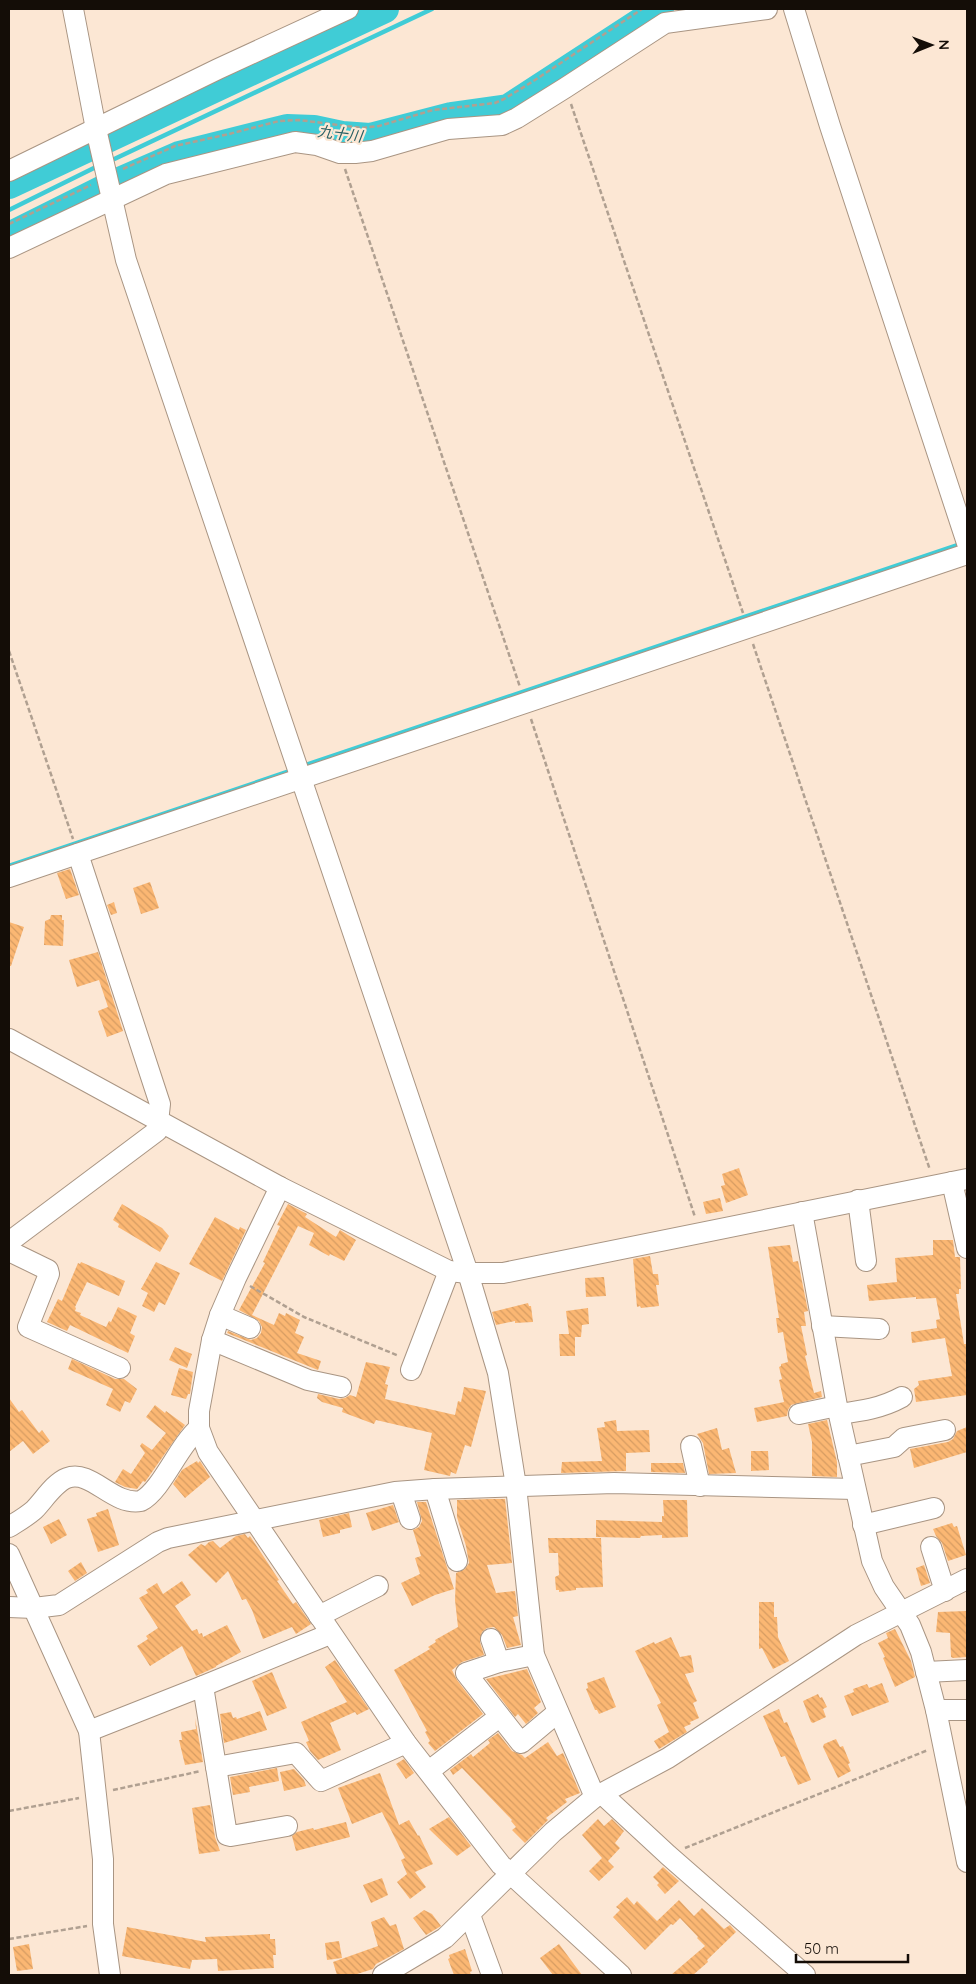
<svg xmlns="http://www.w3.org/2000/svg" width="976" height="1984" font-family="Quicksand,'Noto Sans JP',sans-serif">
  <defs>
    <pattern id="building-back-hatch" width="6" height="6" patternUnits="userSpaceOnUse" patternTransform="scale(1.25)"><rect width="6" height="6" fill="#fbb773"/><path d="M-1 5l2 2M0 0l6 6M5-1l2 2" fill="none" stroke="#d69c62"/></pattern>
  </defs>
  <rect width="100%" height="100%" fill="#fce7d4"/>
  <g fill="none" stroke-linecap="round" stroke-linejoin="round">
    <!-- stream -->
    <g stroke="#40ccd6" stroke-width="4.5">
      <polyline points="108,162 432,9"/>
      <polyline points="9,210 98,166"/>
      <polyline points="303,766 961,544"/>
      <polyline points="9,866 293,770"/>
    </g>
    <!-- river -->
    <g stroke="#40ccd6" stroke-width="28">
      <polyline points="9,185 385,9"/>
      <polyline points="9,236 117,182 179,155 287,128 314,129 342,135 370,137 451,116 508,108 660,9"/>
    </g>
  </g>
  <!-- building -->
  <g fill="url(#building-back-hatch)">
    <polygon points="70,869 79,895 66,899 57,873"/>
    <polygon points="150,882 159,908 141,914 133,888"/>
    <polygon points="114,902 117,913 111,915 107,905"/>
    <polygon points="51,915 62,915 62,920 64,920 63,946 44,945 45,921 50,919"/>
    <polygon points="9,922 24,927 11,966 9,966"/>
    <polygon points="98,952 123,1031 107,1037 98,1011 108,1007 99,980 77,987 69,960"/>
    <polygon points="739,1168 748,1195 726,1203 721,1186 725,1185 722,1174"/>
    <polygon points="720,1198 723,1211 706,1214 703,1202"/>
    <polygon points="122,1204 162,1228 169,1236 160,1252 118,1227 119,1224 113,1220"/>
    <polygon points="288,1204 307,1214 305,1217 336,1237 340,1230 356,1240 344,1261 330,1254 329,1256 309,1245 314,1233 298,1226 252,1315 274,1325 279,1313 285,1316 286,1313 300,1320 295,1333 304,1337 297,1353 321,1361 318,1370 227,1333 228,1331 251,1340 257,1338 261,1333 262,1327 259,1321 239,1310 265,1263 263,1262 280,1226 277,1225"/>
    <polygon points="215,1217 239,1230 240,1227 246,1230 222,1281 189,1264"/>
    <polygon points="933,1240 953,1240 955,1257 960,1257 961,1289 959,1289 959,1294 956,1294 964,1344 967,1344 967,1395 916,1402 914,1389 919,1385 918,1381 952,1376 945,1338 912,1343 911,1332 937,1328 936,1320 940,1319 936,1298 916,1299 916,1297 869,1301 867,1285 897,1282 895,1258 933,1255"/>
    <polygon points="790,1245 793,1262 798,1261 808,1311 804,1312 806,1326 801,1326 807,1355 805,1356 814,1393 821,1391 822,1397 791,1405 788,1410 787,1416 757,1422 754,1408 784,1402 779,1380 782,1379 779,1367 781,1366 781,1364 788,1362 783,1332 778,1333 776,1318 779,1318 768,1247"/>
    <polygon points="650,1256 653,1274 658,1274 659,1285 656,1285 659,1306 641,1308 640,1306 637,1307 633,1259"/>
    <polygon points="81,1262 125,1281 119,1296 87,1282 75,1307 76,1308 75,1311 81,1313 80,1315 106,1327 109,1321 111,1322 118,1307 137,1316 130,1333 135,1336 128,1353 70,1325 67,1331 47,1322 58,1299 62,1301 78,1263 80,1264"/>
    <polygon points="156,1262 180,1273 165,1305 159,1302 154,1312 142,1306 148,1293 141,1289"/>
    <polygon points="604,1277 606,1296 586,1297 585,1278"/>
    <polygon points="528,1303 529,1306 531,1306 533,1322 515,1323 515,1321 496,1325 492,1312"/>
    <polygon points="588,1308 589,1324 582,1325 581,1337 575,1337 575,1356 560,1356 559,1334 569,1334 566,1311"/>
    <polygon points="175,1347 192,1354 187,1368 169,1360"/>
    <polygon points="72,1359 115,1379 124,1379 137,1389 130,1403 125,1401 120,1412 106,1405 113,1389 68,1369"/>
    <polygon points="366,1362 390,1367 385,1384 388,1385 385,1399 455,1415 458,1401 461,1402 464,1387 486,1391 471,1447 465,1445 456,1474 451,1472 450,1476 424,1470 432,1433 376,1420 374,1424 342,1412 343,1408 322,1402 317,1398 318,1394 339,1399 345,1398 350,1395 356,1397"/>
    <polygon points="179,1368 193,1372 190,1394 188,1394 186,1399 171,1395"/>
    <polygon points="9,1398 19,1412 22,1410 39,1433 42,1430 50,1441 33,1454 23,1441 9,1452"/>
    <polygon points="155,1405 165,1413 166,1411 185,1425 145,1482 143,1481 137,1489 125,1487 115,1482 123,1469 131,1474 145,1453 140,1446 142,1443 152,1450 166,1433 146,1417"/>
    <polygon points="616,1420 617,1431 649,1430 650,1452 626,1453 626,1471 561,1473 562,1462 602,1461 597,1428 605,1427 604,1422"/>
    <polygon points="827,1420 837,1462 837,1477 812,1476 812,1442 808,1424"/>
    <polygon points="967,1427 967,1452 914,1468 910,1449 948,1442 953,1439 957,1431"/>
    <polygon points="717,1428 722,1450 729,1448 736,1473 709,1474 703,1443 697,1434"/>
    <polygon points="751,1451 768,1451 769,1470 751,1471"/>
    <polygon points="197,1461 198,1463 200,1461 210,1477 185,1498 173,1484 182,1470"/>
    <polygon points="651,1463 683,1463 685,1473 651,1472"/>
    <polygon points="489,1499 505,1499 512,1563 487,1565 496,1593 515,1591 518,1616 513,1617 521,1645 507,1648 502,1635 494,1627 487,1628 482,1632 480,1642 484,1655 462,1662 452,1670 457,1680 483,1714 435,1751 428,1743 430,1741 425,1732 427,1731 394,1670 430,1649 428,1647 436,1642 435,1640 458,1627 455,1600 456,1573 465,1569 469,1563 466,1546 457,1517 457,1500"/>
    <polygon points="663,1500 687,1500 688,1537 662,1538 662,1535 641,1536 640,1538 596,1537 596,1520 662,1522 662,1516 664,1516"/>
    <polygon points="417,1502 426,1502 454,1589 435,1595 412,1606 401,1583 420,1574 415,1558 421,1556 413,1530 419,1527 422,1521"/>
    <polygon points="393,1505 399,1522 372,1531 366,1513"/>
    <polygon points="108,1509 119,1545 98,1552 87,1519 97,1516 96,1513"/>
    <polygon points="349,1513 352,1527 340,1530 340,1533 323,1537 319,1520"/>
    <polygon points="59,1519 67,1535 51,1544 43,1527"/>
    <polygon points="952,1523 954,1527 957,1526 966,1555 948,1561 942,1543 936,1536 933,1529"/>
    <polygon points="245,1534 248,1538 250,1536 279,1580 277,1581 293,1604 296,1602 311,1624 296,1634 292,1627 263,1639 252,1610 246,1599 242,1600 228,1571 216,1583 188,1555 201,1544 205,1546 209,1542 213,1541 220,1548 236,1536"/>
    <polygon points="548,1538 601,1538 603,1587 576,1588 576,1590 559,1592 559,1590 556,1590 555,1577 559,1575 558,1553 549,1553"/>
    <polygon points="81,1562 87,1573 75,1581 68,1571"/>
    <polygon points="924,1565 930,1583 921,1586 916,1568"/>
    <polygon points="182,1581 191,1595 175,1606 192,1631 197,1629 199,1634 202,1633 203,1637 227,1625 241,1652 216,1666 216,1667 196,1676 182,1646 150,1666 137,1646 148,1639 146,1636 158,1628 139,1598 148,1593 146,1590 157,1583 163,1594"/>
    <polygon points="759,1602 774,1602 774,1617 777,1617 778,1637 789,1661 773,1669 762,1648 759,1649"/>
    <polygon points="967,1611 967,1657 953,1658 951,1657 950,1633 936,1632 938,1612"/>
    <polygon points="895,1629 911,1661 915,1677 895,1687 883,1658 885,1657 878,1643 888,1638 886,1633"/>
    <polygon points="671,1637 680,1657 691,1655 694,1672 685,1674 697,1701 693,1703 699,1718 690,1722 691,1724 684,1727 687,1732 659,1749 654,1741 669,1732 657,1705 661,1703 635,1651 654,1642 655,1644"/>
    <polygon points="335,1660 369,1709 357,1715 355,1712 330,1723 341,1750 318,1760 310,1751 306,1742 309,1741 301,1722 347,1702 325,1667"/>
    <polygon points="527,1669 541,1702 534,1708 538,1713 526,1724 518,1714 515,1717 486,1679"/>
    <polygon points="272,1672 287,1708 267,1716 252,1681"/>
    <polygon points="604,1677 616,1707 599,1714 597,1710 595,1710 586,1689 588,1688 587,1683"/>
    <polygon points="882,1683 889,1702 852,1716 844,1696 854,1692 853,1689 867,1684 869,1688"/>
    <polygon points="818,1694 820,1698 822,1697 827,1707 823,1709 826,1717 813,1723 811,1722 803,1701"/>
    <polygon points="779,1709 784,1723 787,1722 811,1780 798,1785 785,1756 781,1757 763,1716"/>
    <polygon points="260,1711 267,1730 224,1743 220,1714 231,1712 233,1718 236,1717 237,1719"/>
    <polygon points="195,1718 203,1762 185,1765 179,1740 182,1740 181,1732 196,1729"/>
    <polygon points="498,1733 512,1751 522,1755 525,1758 548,1742 557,1756 563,1753 580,1793 565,1799 567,1802 546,1818 548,1820 525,1843 512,1830 516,1827 511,1821 512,1820 462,1768 453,1775 450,1770 471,1754 473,1757 490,1743 488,1740"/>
    <polygon points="836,1739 840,1747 843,1746 850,1763 848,1764 851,1771 838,1778 823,1747 824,1744"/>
    <polygon points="404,1759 414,1773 406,1779 396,1764"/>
    <polygon points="277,1768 279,1781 249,1787 250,1792 233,1795 230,1777"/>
    <polygon points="294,1769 304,1780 306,1786 284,1791 280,1772"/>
    <polygon points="380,1773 399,1825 409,1820 418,1836 419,1835 433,1864 415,1872 426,1887 410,1899 397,1882 407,1874 401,1860 405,1858 382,1812 352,1824 338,1788"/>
    <polygon points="210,1805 215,1837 220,1851 199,1854 192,1808"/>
    <polygon points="449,1817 471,1846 457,1856 429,1829"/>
    <polygon points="598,1819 604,1826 612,1819 624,1831 615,1843 620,1848 608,1861 614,1867 599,1881 589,1871 602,1858 582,1835"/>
    <polygon points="346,1822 350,1837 296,1851 292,1836 297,1832 313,1828 314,1830"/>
    <polygon points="663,1867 679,1881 665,1894 657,1885 659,1883 653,1877"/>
    <polygon points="382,1878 388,1895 371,1903 363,1885"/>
    <polygon points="627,1897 634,1905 637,1901 657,1921 679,1900 694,1916 702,1908 724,1929 730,1925 736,1932 707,1960 708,1962 693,1975 671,1975 705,1946 697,1938 698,1937 680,1918 673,1925 671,1924 645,1950 613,1917 620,1910 616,1907"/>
    <polygon points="424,1910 432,1914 441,1926 426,1935 413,1918"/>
    <polygon points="384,1917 390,1926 396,1924 404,1949 376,1964 373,1969 354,1975 337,1975 333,1962 378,1946 371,1922"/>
    <polygon points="127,1927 206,1942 205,1937 270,1934 270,1939 275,1939 276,1955 273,1955 274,1968 218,1971 217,1959 192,1960 190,1969 122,1956"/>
    <polygon points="339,1941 342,1958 327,1960 325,1943"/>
    <polygon points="29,1944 33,1969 17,1971 13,1947"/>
    <polygon points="559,1944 582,1975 553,1975 540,1958"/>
    <polygon points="465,1949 472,1971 470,1972 471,1975 454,1975 448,1959 450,1958 449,1955"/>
  </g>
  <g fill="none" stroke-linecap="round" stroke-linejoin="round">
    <!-- minor casing -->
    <g stroke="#a99583" stroke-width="22">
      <g id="minor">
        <polyline points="73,9 96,129 126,260 468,1273 498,1373 516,1486 534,1655 595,1797"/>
        <polyline points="794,9 830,126 967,543"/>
        <polyline points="9,171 218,69 348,9"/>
        <polyline points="9,248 166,174 295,142 317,145 340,153 355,153 372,151 448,129 502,125 517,118 565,88 665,23 767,9"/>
        <polyline points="9,877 967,554"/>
        <polyline points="9,1039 280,1187 449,1271 468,1273 503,1273 967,1179"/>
        <polyline points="952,1182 967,1248"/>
        <polyline points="280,1187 236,1278 220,1315 212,1340 199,1411 199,1428 208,1452 406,1743 501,1865 621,1975"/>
        <polyline points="858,1200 866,1261"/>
        <polyline points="802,1212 837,1406 872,1561 884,1587 910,1625 921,1652 936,1710 967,1862"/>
        <polyline points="9,1242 157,1131 160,1104 78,854"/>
        <polyline points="9,1251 48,1270 49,1274 28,1327 120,1368"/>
        <polyline points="220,1315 250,1328"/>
        <polyline points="822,1326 879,1329"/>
        <polyline points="212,1340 308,1380 341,1387"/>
        <polyline points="411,1370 449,1271"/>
        <polyline points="799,1414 837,1406"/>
        <path d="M839,1414c23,-3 43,-6 63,-17"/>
        <polyline points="691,1446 700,1486"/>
        <polyline points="848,1456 894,1447 904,1438 945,1430"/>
        <polyline points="435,1489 457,1561"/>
        <polyline points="401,1492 410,1519"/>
        <polyline points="863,1525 934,1508"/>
        <path d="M9,1527c8,-5 17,-10 25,-17 10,-10 20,-27 33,-32 25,-9 45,28 74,23 21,-11 37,-55 58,-73"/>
        <polyline points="931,1547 945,1591"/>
        <polyline points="9,1554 89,1731 103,1859 103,1924 110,1975"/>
        <polyline points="9,1607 34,1608 59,1605 158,1542 168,1538 395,1492 435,1489 614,1483 855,1489"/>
        <polyline points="319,1616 378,1586"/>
        <polyline points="491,1639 499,1662"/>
        <polyline points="534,1655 499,1662 466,1673 521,1743 558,1712"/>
        <polyline points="926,1672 967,1670"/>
        <polyline points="203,1686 227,1835 231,1836 287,1826"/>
        <polyline points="936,1710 967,1710"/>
        <polyline points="89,1731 203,1686 330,1634"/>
        <polyline points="216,1767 296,1753 321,1781 406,1743"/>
        <polyline points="429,1771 499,1717"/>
        <polyline points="601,1793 668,1855 805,1975"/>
        <polyline points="470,1915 492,1975"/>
        <polyline points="383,1975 445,1938 553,1832 595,1797 668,1758 856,1635 967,1579"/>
      </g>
    </g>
    <!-- path -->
    <g stroke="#b0a091" stroke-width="2.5" stroke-dasharray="5 2.5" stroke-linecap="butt">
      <polyline points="571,104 743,613"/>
      <polyline points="123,169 175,146 229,134 279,121 299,120 362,128 379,126 433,110 495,103 504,99 532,82 642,9"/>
      <polyline points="345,169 520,687"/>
      <polyline points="9,224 91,185"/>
      <polyline points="753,644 930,1170"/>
      <polyline points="9,651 73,839"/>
      <polyline points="531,719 695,1217"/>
      <polyline points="250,1286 304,1317 399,1356"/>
      <polyline points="113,1790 201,1771"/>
      <polyline points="9,1811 79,1798"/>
      <polyline points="685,1848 928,1750"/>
      <polyline points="9,1939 87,1926"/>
    </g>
    <!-- minor -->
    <use href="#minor" stroke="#fff" stroke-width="20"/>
  </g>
  <g text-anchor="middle" stroke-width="4.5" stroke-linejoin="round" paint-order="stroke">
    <!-- water labels -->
    <g font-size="15" font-style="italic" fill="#275f64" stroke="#fce7d4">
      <text transform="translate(340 134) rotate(7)" y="5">九十川</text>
    </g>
  </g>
  <!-- border -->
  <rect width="976" height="1984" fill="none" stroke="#140d07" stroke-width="20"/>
  <!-- north arrow -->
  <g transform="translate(931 45) rotate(89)" stroke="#fce7d4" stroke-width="4" paint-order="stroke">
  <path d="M0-4L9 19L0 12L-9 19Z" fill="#140d07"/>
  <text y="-8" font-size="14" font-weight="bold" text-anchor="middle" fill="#140d07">N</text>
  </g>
  <!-- scale -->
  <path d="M796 1954v8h112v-8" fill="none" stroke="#140d07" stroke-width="2.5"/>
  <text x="804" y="1954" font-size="15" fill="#140d07" stroke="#fce7d4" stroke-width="4" paint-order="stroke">50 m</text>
</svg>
